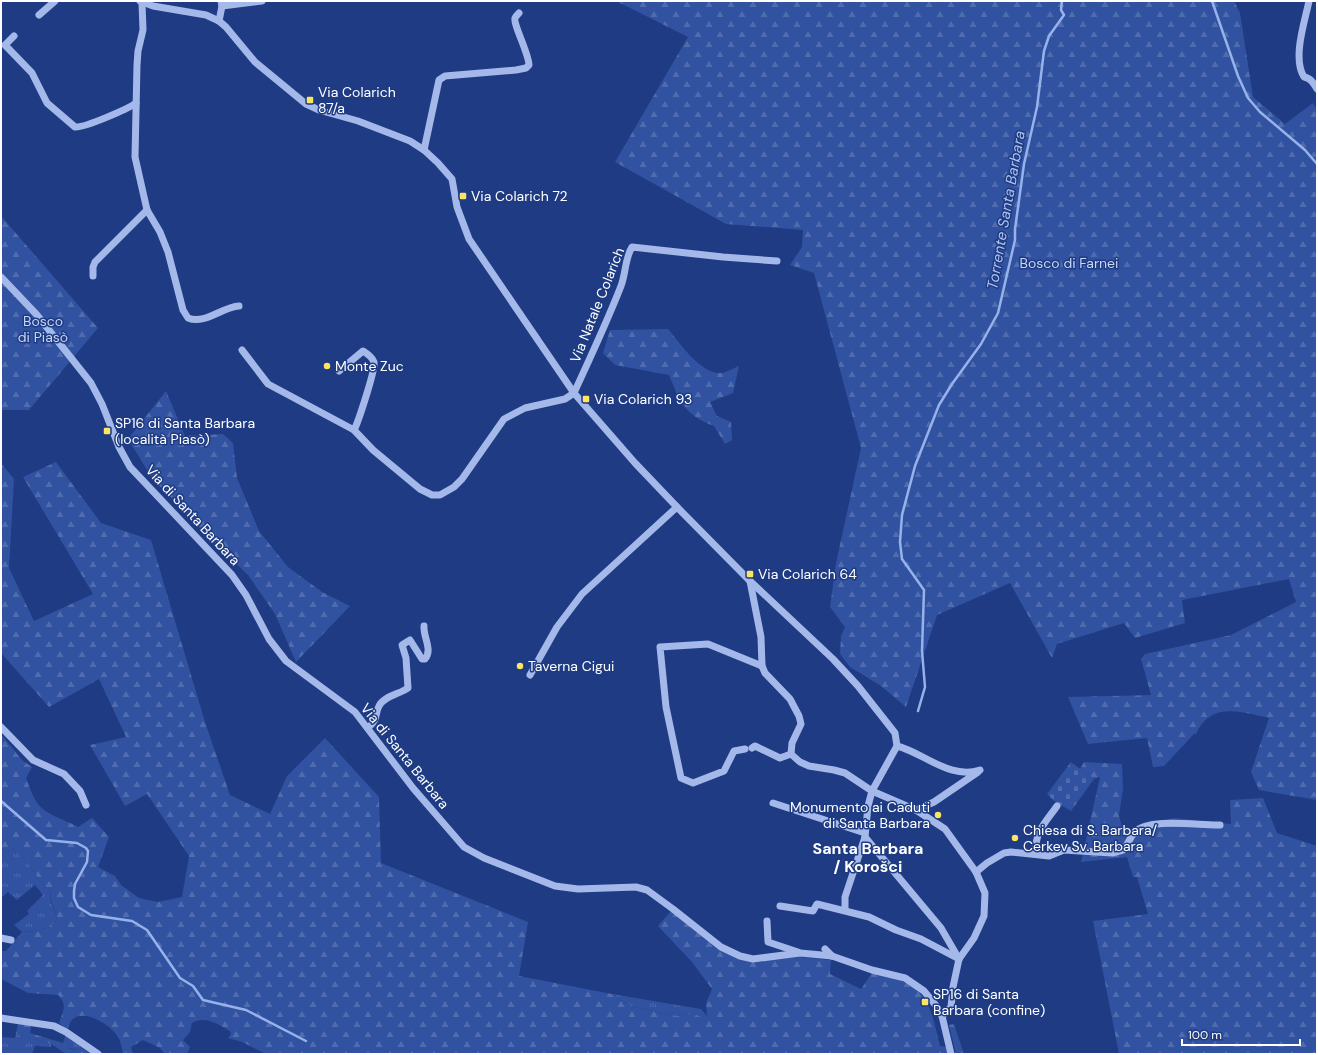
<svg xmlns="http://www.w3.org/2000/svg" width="1318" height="1055" font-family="'DM Sans',sans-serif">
  <defs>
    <pattern id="grass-tufts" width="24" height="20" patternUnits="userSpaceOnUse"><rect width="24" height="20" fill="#3152a1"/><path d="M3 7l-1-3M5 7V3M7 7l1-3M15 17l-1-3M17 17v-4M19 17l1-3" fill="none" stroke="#506caf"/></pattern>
    <pattern id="forest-firs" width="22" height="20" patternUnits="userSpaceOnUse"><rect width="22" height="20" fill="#3152a1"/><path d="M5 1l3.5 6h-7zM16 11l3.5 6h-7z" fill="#506caf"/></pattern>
    <pattern id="cemetery-stones" width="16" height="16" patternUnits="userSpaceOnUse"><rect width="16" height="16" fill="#3152a1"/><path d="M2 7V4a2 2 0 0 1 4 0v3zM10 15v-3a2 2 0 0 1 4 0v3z" fill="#506caf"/></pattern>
  </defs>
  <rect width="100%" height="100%" fill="#1e3b83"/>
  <!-- grass -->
  <g fill="url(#grass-tufts)">
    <path d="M13,849l13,11 16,24 9,8c-3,12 6,18 6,29 -10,10 -22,10 -35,11l-8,-7 15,-11 -2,-3 16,-16 -8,-10 -18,15 -9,-8 -7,6v-41l6,-6z"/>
    <polygon points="612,994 701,1009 707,1016 706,1021 686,1014 678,1016 633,1007"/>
    <polygon points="16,1034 51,1044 51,1047 35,1046 32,1054 1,1054 1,1037 15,1038"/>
    <polygon points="66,1034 82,1048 77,1050 65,1047 63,1043"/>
  </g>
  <!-- forest -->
  <g fill="url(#forest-firs)">
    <path d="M616,1h618l6,12 13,84 32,27 28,-21 4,7v690l-58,-10 -8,-18 18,-54c-28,-6 -58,-17 -73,16h-2l-30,32 -11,1 -6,-29 -59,6 -20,-47 83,-2 -10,-36 4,-5 86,-19 65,-33 -7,-23 -107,21 3,23 -50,15 -11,-15 -67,21 -5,14 -42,-75 -73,32 -31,92 -25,-21 -31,-19 -10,-13 1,-18 4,-9 -15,-20 6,-44 25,-115 -47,-175 -24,-8 12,-18 1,-17 -77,-6 -111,-62 73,-125z"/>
    <polygon points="1,216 98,328 29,410 1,410"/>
    <path d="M668,329c12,14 33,46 54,44 5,-1 12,-5 17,-7l-6,27 -23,9 7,14 14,6 1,18 -7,4 -11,-18c-30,-11 -34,-25 -45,-51l-54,-10 -12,-12 7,-23z"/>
    <polygon points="166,391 185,436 223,434 233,443 237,478 259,531 288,567 322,592 350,606 296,662 275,614 248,575 211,540 152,478 128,439"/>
    <path d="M56,462l45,61 50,17 54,182 25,73 40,19 17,-38 38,-38 54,59 2,66 147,59 -9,54 93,18 21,13 45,9 8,-2 11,1 9,5 1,-4 -1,-13 6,-14 -20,-27 -34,-36 13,-15 72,49 56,-3 32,3 -1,14 31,15 11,-16c54,11 56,23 68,73l6,1 2,7h-682l-24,-12 -14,-4 3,-4 -1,-3c-11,-6 -25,-16 -38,-8l-2,9 -7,8 7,7 -3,7h-22l-5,-6 -17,-8 -12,7 2,7h-10c-1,-5 -2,-11 -4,-15 -7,-16 -48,-38 -51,-9l-9,-7c4,-12 9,-18 -1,-28l-30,-2 -27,-14v-28h5l16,-19c13,-1 25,-1 35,-11 0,-11 -8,-17 -6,-29l-9,-8 -16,-24 -13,-11 -6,2 -6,6v-123l21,26 10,7 -6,11c5,13 9,27 21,34 9,6 21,9 31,15l14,-9 17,19 -11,30 17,9 6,9 18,13 19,4 24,-5 7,-41 -42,-62 -22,12 -35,-61 36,-8 -27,-58 -50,28 -48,-54v-190l13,16 -5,89 25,53 59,-27 -70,-117z"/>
    <polygon points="1084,762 1122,764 1123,788 1119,815 1123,832 1150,823 1174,818 1231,824 1230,800 1263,798 1277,833 1317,846 1317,1054 1119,1054 1093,921 1148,914 1137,877 1133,877 1127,857 1081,862 1100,777 1094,779 1080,769"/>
    <polygon points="18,1022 32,1023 30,1033 63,1043 70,1049 77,1050 82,1048 91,1054 66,1054 51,1044 16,1034"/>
    <polygon points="954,1024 964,1054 956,1054 949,1025"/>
  </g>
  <!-- cemetery -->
  <polygon fill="url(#cemetery-stones)" points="1071,762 1094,779 1071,811 1054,801 1047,794"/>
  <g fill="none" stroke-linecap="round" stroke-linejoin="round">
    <!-- stream -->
    <g stroke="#97b2eb" stroke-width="2.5">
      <polyline points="1212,1 1238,76 1248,98 1260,112 1305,150 1317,164"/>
      <polyline points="918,711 925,687 922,651 924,590 902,559 900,542 902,515 915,466 939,405 952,384 981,344 998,313 1015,240 1015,229 1024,164 1037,107 1044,51 1049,36 1064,15 1061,10 1062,1"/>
      <polyline points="1,801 46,840 77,843 86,848 88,851 87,862 75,884 74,891 74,898 78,907 91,915 132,921 147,930 180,978 193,986 203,1000 246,1010 306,1041"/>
    </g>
    <!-- minor -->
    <g stroke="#a4b9ea" stroke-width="7">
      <polyline points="140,1 153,6 206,15 219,21 226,27 255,62 306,104 319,110 358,121 410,141 424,150 438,163 452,179 457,207 469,239 574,393 635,463 677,507 750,581 833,659 858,686 895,733 897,746 872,791 868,806 865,837 845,897 845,910"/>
      <path d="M1309,1c-4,20 -17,57 -5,76 7,1 10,7 13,12"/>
      <path d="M142,3l1,27 -5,21 -1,14 -2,92 12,53 13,22 8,20 15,58 5,8c17,7 34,-11 51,-12"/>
      <polyline points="222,6 262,1"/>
      <polyline points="39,15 55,1"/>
      <polyline points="219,21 222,6 221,1"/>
      <path d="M14,36l-9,9 27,28 15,30 28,24c9,1 53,-18 61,-24"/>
      <path d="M424,150l15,-70 6,-4 71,-6 10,-2 3,-3c0,-11 -16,-41 -14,-47 1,-2 2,-3 4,-5"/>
      <polyline points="93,276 93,267 95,262 147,210"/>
      <polyline points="1,277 37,315 91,383 102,404 119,447 130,467 232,575 246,595 269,639 286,661 355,712 413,788 464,847 484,858 555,886 578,889 636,887 647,890 673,909 721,947 740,956 753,959 800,953 832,956 872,970 905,978 924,991 938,1008 942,1016 951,1054"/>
      <path d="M242,350l26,34 86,46 19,20 47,39 12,6h8l14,-8 8,-8 42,-60 21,-11 40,-9 9,-6c16,-35 33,-71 47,-107 5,-13 4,-28 11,-39l91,10 54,4"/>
      <path d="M339,371l24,-20c5,3 9,6 11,11 2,6 -16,61 -20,68"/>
      <polyline points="750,581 761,637 762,666 765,673 790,699 799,716 801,724 792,743 791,754 800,762 809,766 834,770 845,773 872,791 916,810 945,829 976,872 985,893 984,916 974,938 959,959 953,987 951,1007 942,1016"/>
      <polyline points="530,675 557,627 582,594 677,507"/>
      <polyline points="1,727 33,760 64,774 80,791 86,805"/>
      <path d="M368,728c11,-10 6,-12 11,-22 5,-10 21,-12 29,-18l-2,-30 -4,-13 8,-5 12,19h3c8,-9 -2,-22 -1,-33"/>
      <path d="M897,746c27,7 53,34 83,24"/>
      <polyline points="752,748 755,746 780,758 791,754"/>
      <polyline points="745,749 734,751 724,771 693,783 681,778 666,707 660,647 708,644 762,666"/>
      <polyline points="773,803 865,833"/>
      <polyline points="916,810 934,802 978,772"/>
      <polyline points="865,837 941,928 959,959"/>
      <path d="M1036,853c-2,-21 10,-31 21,-47"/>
      <path d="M976,872l11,-9 17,-10 7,-1 38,4 15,-6 48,3 11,-3c5,-5 7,-13 12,-18 15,-15 65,-6 85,-7"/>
      <polyline points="780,906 813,911 817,904 869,917 896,930 921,939 959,959"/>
      <polyline points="767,921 768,942 798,952"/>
      <polyline points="1,938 11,940"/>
      <polyline points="825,949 832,956"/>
      <polyline points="1,1018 54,1026 66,1032 98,1054"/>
    </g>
  </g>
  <!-- markers -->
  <g fill="#f9e463" stroke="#1e3b83" stroke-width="1.5">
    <rect x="306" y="96" width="8" height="8" rx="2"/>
    <rect x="459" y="192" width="8" height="8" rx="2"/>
    <circle cx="327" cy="366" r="4"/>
    <rect x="582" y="395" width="8" height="8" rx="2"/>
    <rect x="103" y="427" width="8" height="8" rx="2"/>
    <rect x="746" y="570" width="8" height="8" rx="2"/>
    <circle cx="520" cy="666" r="4"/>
    <circle cx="938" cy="815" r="4"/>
    <circle cx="1015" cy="838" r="4"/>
    <rect x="921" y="998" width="8" height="8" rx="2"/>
  </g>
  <g text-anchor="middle" stroke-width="3" stroke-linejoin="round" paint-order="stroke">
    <!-- poi labels -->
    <g font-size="14" fill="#fff" stroke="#1e3b83" text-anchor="start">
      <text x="318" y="97">Via Colarich<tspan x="318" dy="16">87/a</tspan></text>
      <text x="471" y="201">Via Colarich 72</text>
      <text x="335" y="371">Monte Zuc</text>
      <text x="594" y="404">Via Colarich 93</text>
      <text x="115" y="428">SP16 di Santa Barbara<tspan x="115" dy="16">(località Piasò)</tspan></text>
      <text x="758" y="579">Via Colarich 64</text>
      <text x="528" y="671">Taverna Cigui</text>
      <text x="930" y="812" text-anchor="end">Monumento ai Caduti<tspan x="930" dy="16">di Santa Barbara</tspan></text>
      <text x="1023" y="835">Chiesa di S. Barbara/<tspan x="1023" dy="16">Cerkev Sv. Barbara</tspan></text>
      <text x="933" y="999">SP16 di Santa<tspan x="933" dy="16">Barbara (confine)</tspan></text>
    </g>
    <!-- park labels -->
    <g font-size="14" fill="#c9d7f7" stroke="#1e3b83">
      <text x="1069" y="268">Bosco di Farnei</text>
      <text x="43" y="326">Bosco<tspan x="43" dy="16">di Piasò</tspan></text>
    </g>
    <!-- street labels -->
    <g font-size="14" fill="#fff" stroke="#1e3b83">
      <text transform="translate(597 305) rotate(-68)" y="5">Via Natale Colarich</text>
      <text transform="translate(193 515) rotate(47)" y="5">Via di Santa Barbara</text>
      <text transform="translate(405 756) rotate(51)" y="5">Via di Santa Barbara</text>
    </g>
    <!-- water labels -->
    <g font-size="15" font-style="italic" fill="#b0c4f1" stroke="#1e3b83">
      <text transform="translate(1006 210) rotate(-80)" y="5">Torrente Santa Barbara</text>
    </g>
    <!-- quarter labels -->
    <g font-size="16" font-weight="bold" fill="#fff" stroke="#1e3b83">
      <text x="868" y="854">Santa Barbara<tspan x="868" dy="18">/ Korošci</tspan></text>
    </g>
  </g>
  <!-- border -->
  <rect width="1318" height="1055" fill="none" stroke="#ffffff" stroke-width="4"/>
  <!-- scale -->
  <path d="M1182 1039v6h118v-6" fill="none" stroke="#ffffff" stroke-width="2"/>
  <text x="1188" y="1039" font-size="12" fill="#ffffff" stroke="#1e3b83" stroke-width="3" paint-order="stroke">100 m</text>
</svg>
